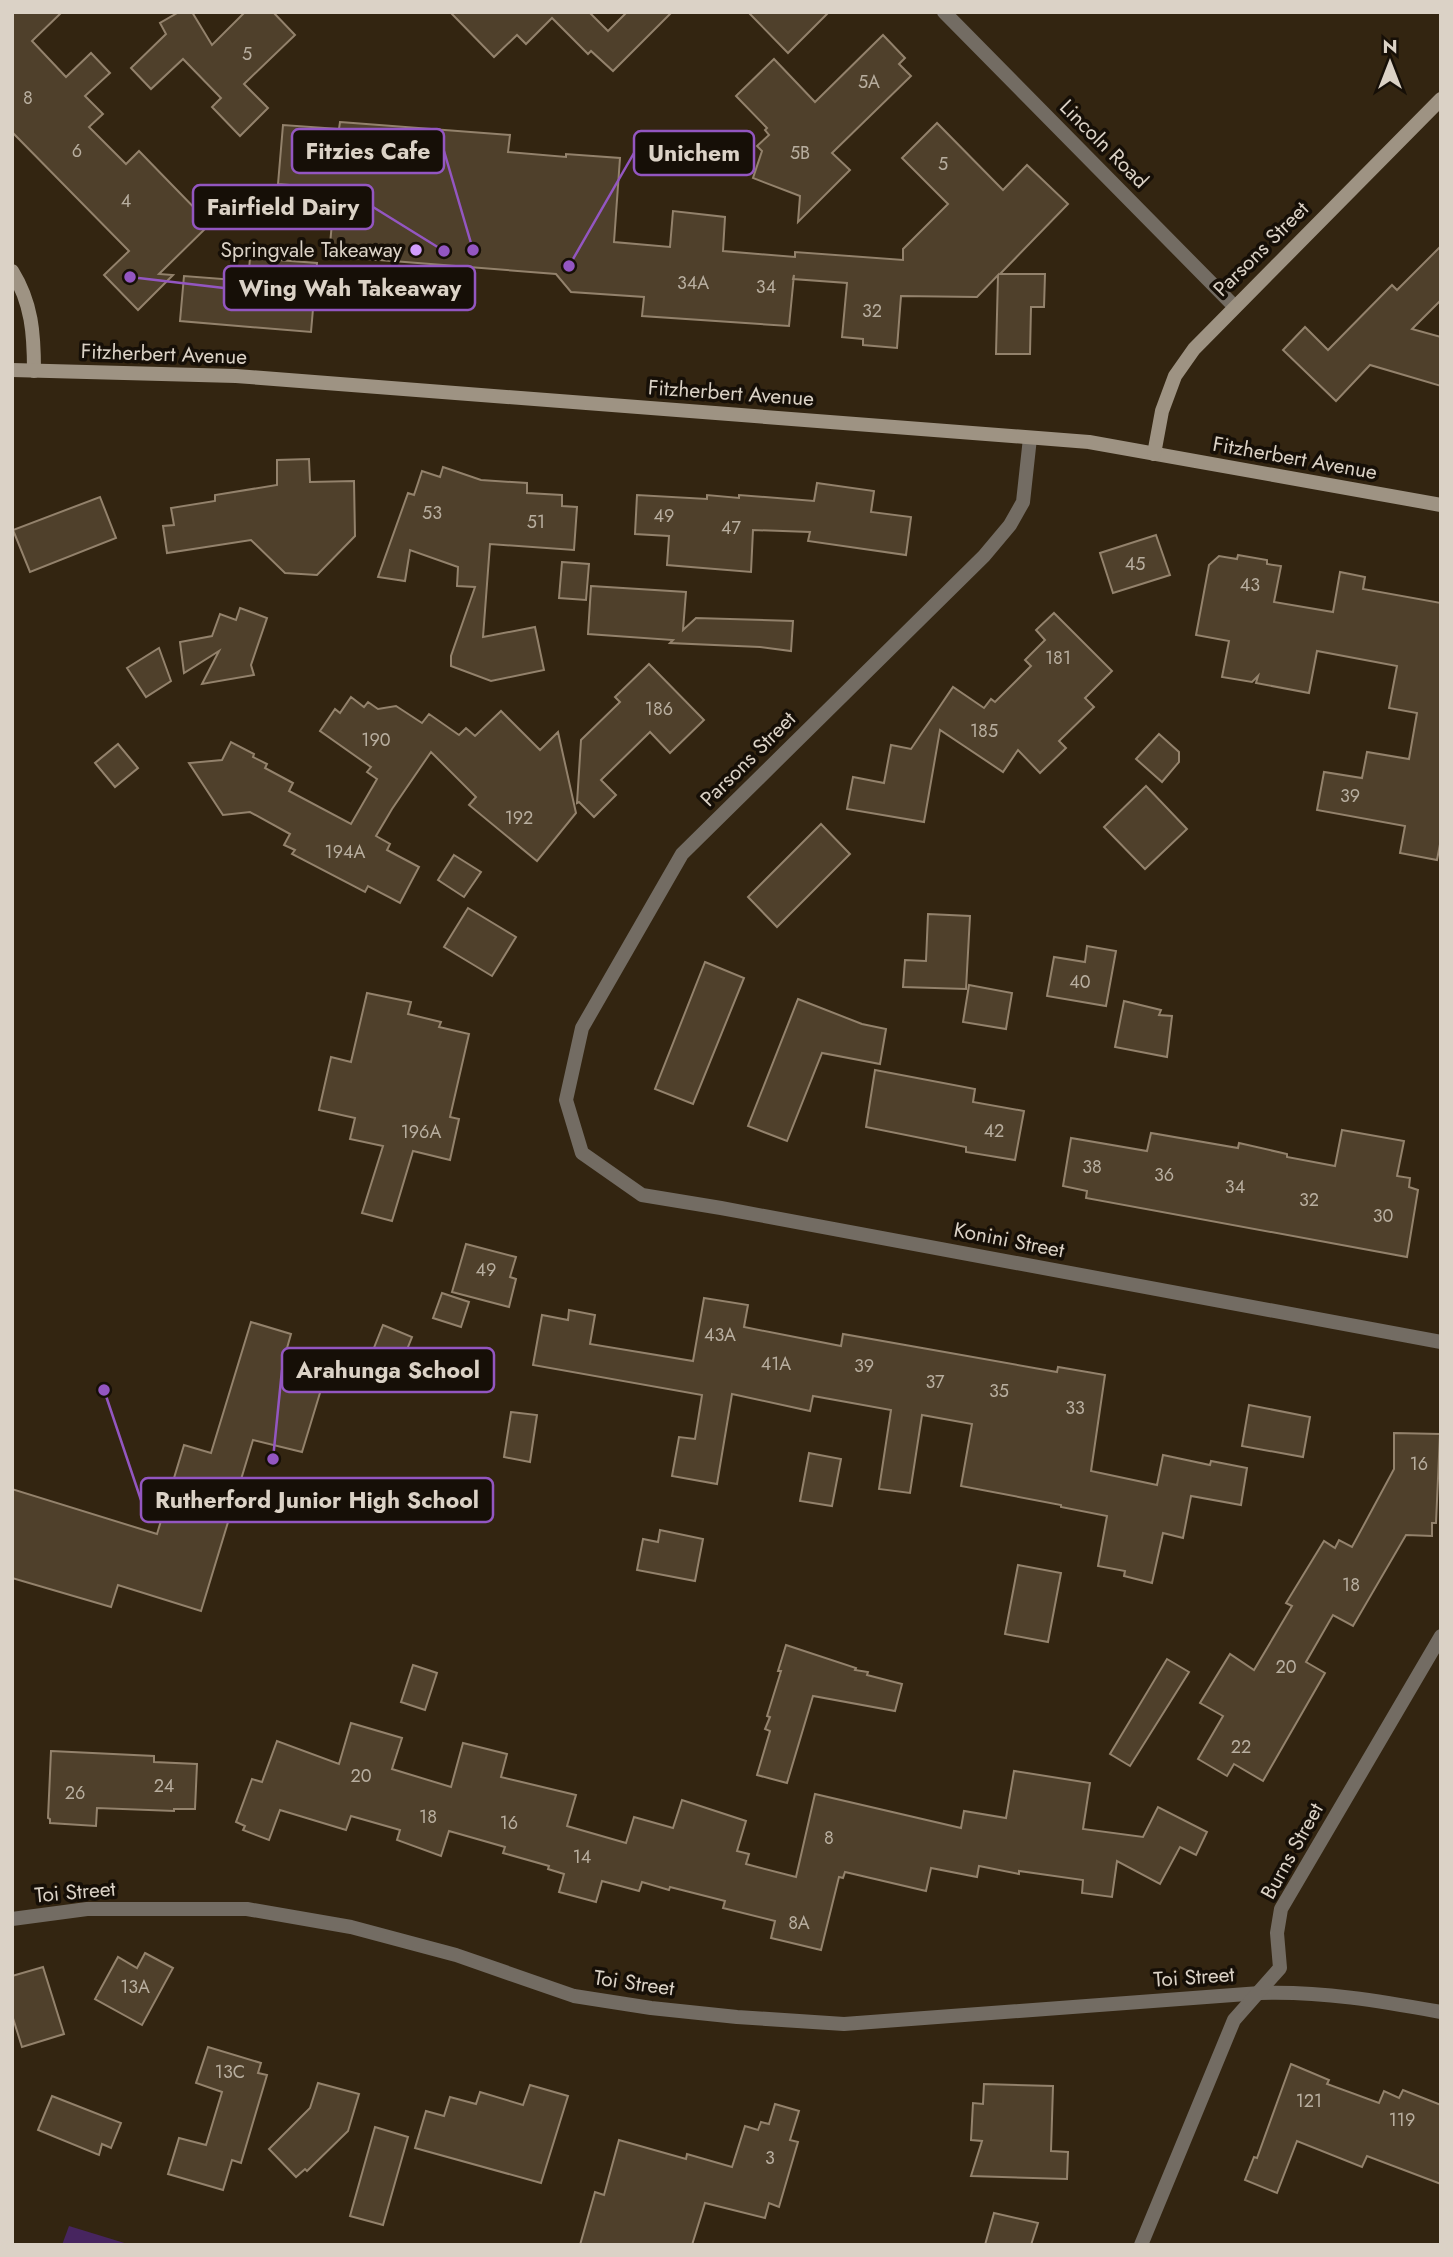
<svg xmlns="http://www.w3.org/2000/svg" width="1453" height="2257" font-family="Jost,sans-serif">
  <rect width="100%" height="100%" fill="#332511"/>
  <!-- green -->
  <polygon fill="#47255f" points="69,2226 131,2245 62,2245"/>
  <!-- building -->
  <g fill="#4f402b" stroke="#93826c" stroke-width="2">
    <polygon points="12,12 62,12 32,41 66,77 91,53 110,73 85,96 103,114 89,127 126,164 139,151 210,224 159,274 173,275 138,310 104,275 129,251 12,132"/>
    <polygon points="179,12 192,12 212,45 245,12 273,12 295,35 244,84 268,108 240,136 212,107 221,98 183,59 151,89 131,68 166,34 160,23"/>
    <polygon points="450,12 589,12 608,31 627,12 672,12 613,71 591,51 588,54 552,18 526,44 517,35 494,57"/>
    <polygon points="748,12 829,12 788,53"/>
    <polygon points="883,35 905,58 899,64 911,76 832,153 850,170 798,222 800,196 753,178 762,151 757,146 769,135 765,130 767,128 736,96 774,59 815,102"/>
    <polygon points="340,122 510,135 508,152 566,157 566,154 620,158 614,242 670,247 673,211 725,217 723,251 795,257 795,252 903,260 903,249 948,204 902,158 937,123 1003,190 1027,165 1068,204 1000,274 1045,274 1044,307 1031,307 1030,354 996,354 998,275 977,297 901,296 897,348 863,345 863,339 842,337 847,283 793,279 794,275 789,326 642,316 644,297 571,292 556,274 329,256 335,189 278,184 283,125 339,129"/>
    <polygon points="1441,246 1441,300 1412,329 1441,337 1441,386 1370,365 1336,401 1283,350 1305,327 1328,350 1392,285 1397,290"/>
    <polygon points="250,258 317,263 311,332 180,321 184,276 248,281"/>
    <polygon points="309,459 310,482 354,481 355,536 317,575 285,573 251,540 167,553 163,526 174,525 171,508 215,501 215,495 277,485 277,460"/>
    <polygon points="443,467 481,480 527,483 527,493 562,495 562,506 577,507 574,550 490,544 483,637 535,627 544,670 491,681 451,666 451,656 475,587 457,586 458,567 410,550 405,581 378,577 408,493 414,495 422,471 440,477"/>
    <polygon points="817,483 874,491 871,512 911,517 906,555 808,541 810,532 753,530 751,572 667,565 669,536 635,534 637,495 707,499 707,495 739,498 739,495 814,501"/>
    <polygon points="100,497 116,538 30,572 13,530"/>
    <polygon points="1156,535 1170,575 1113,593 1100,553"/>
    <polygon points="1238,555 1267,560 1267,564 1281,566 1274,602 1333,612 1340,572 1365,577 1363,589 1441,603 1441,839 1437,860 1400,853 1405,826 1317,810 1324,772 1362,778 1367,752 1409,759 1417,713 1389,708 1397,666 1317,651 1309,693 1256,683 1258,676 1252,682 1222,677 1229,641 1196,635 1209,565 1219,556 1237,559"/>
    <polygon points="562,562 589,564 586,600 559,598"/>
    <polygon points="591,586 686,592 683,630 696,618 793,621 791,651 760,647 670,643 673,640 588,634"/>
    <polygon points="240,608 267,618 251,665 254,675 202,684 219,651 184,673 180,642 212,636 220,614 236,620"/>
    <polygon points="1054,613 1112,671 1085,698 1094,707 1059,741 1066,748 1040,773 1018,750 1003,772 940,730 924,822 847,809 853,777 884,783 891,745 911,749 953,687 984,708 991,699 995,702 1031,666 1025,660 1045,640 1036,630"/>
    <polygon points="159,648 171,681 146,697 127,668"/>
    <polygon points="649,664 704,720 670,753 650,732 601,780 616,795 594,817 579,802 577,803 581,740 620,702 615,697"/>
    <polygon points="351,697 364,707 368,702 378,709 396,706 422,723 429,714 459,735 466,728 475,736 501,711 540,750 558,732 576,813 537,861 469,805 476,797 431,752 392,809 376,836 390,844 387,850 419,867 400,903 368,886 365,892 292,854 295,850 284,845 290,834 250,812 223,815 189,763 222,760 231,742 254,754 253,757 267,764 265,768 293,783 289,791 351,824 377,779 367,772 371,767 320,731 335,709 340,713"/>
    <polygon points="1159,734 1179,752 1179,762 1162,782 1136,759"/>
    <polygon points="118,744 138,768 115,787 95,763"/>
    <polygon points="1146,786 1187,829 1145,869 1104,827"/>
    <polygon points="821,824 850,854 777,927 748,897"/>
    <polygon points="454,855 481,872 464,897 438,880"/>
    <polygon points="468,908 516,937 492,976 444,947"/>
    <polygon points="928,914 970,916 966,989 903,987 905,960 926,961"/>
    <polygon points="1087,946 1116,951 1106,1006 1047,996 1054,957 1085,962"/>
    <polygon points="705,962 744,978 693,1104 655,1089"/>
    <polygon points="969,985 1012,993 1006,1029 963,1022"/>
    <polygon points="367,993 411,1002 408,1014 441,1022 439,1027 469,1034 450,1117 459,1119 450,1160 413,1151 392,1221 362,1213 383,1146 350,1139 355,1118 319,1110 331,1057 351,1062"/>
    <polygon points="798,999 862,1024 886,1029 880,1064 822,1053 787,1141 748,1126"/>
    <polygon points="1124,1001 1161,1010 1159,1015 1172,1016 1167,1057 1115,1047"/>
    <polygon points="875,1070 975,1089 973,1102 1024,1111 1015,1160 966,1152 966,1147 866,1127"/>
    <polygon points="1342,1130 1404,1141 1397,1176 1410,1178 1409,1187 1418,1190 1407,1257 1086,1198 1087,1191 1063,1186 1071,1138 1147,1151 1151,1133 1238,1148 1239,1143 1287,1154 1287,1157 1335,1166"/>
    <polygon points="466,1244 516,1257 510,1277 516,1279 509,1307 452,1292"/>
    <polygon points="442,1293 469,1302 461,1327 433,1318"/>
    <polygon points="704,1298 748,1305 744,1327 841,1346 843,1334 1057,1372 1058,1367 1105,1375 1091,1471 1157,1485 1163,1455 1210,1465 1211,1461 1247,1468 1241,1505 1191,1496 1183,1538 1163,1533 1152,1583 1124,1576 1125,1571 1098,1566 1107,1516 1061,1507 1061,1505 961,1486 972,1424 922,1415 910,1493 879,1489 891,1410 813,1396 810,1411 732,1394 717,1484 672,1476 679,1437 695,1439 702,1395 533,1365 542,1315 568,1320 569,1310 595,1315 590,1344 693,1361"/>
    <polygon points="251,1322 291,1334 287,1348 303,1353 313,1367 309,1379 323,1383 302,1452 253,1440 201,1611 118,1585 111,1607 12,1578 12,1489 157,1534 184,1445 211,1453"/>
    <polygon points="383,1325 412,1337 393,1384 364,1373"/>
    <polygon points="1249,1405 1310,1417 1303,1457 1242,1446"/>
    <polygon points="511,1412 537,1415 530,1462 504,1457"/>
    <polygon points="1394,1433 1440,1434 1436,1523 1432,1523 1432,1536 1406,1535 1353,1626 1333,1615 1306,1662 1325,1673 1263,1781 1234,1764 1227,1776 1198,1759 1223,1716 1200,1703 1230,1654 1254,1670 1292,1606 1286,1603 1324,1541 1335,1548 1339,1540 1352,1547 1394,1469"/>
    <polygon points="809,1453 841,1459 832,1506 800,1501"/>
    <polygon points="660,1530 703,1539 695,1581 637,1570 643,1539 658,1542"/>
    <polygon points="1018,1565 1061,1573 1048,1642 1005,1634"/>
    <polygon points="786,1645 856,1668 855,1670 868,1672 867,1675 902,1684 895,1711 813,1696 787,1783 757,1775 770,1731 765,1729 770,1717 767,1716 781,1671 778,1671"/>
    <polygon points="1167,1659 1189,1672 1130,1766 1110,1754"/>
    <polygon points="413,1665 437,1673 425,1710 401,1702"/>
    <polygon points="351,1723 402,1738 392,1769 451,1787 463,1743 507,1754 501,1777 576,1795 567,1826 626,1843 634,1817 673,1828 682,1800 746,1821 737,1851 749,1854 746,1864 796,1877 815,1794 961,1828 964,1811 1006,1818 1014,1771 1090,1783 1083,1829 1143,1837 1158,1807 1207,1832 1196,1855 1180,1847 1160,1884 1117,1861 1112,1897 1082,1893 1083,1880 1019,1871 1019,1874 979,1866 977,1877 931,1868 926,1891 845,1872 843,1878 839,1877 821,1950 771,1938 775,1921 723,1908 725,1901 670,1887 669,1890 642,1882 639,1891 602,1881 596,1902 559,1892 564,1874 548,1869 549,1866 503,1853 505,1847 449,1831 441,1856 397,1840 400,1830 351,1816 346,1830 280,1810 269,1840 243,1830 245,1826 236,1822 252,1779 262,1782 277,1741 339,1764"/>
    <polygon points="51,1751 154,1756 154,1762 197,1764 195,1809 174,1809 174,1811 97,1808 96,1826 50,1823 50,1819 48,1818"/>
    <polygon points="145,1953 173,1968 142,2025 95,1999 118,1957 137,1968"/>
    <polygon points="43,1967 64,2034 22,2047 12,2015 12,1976"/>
    <polygon points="208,2047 261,2063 258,2073 267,2075 241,2163 232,2160 223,2190 168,2174 179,2138 206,2145 222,2092 196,2083"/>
    <polygon points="1291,2064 1329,2080 1327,2084 1379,2103 1384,2091 1399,2098 1403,2090 1441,2105 1441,2184 1367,2156 1362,2167 1297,2141 1277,2193 1245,2180 1254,2157 1257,2158"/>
    <polygon points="318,2083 359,2094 348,2131 307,2171 305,2169 296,2177 269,2149 310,2108"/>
    <polygon points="984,2084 1053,2086 1051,2151 1068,2152 1067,2179 971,2176 982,2141 971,2140 973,2103 983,2104"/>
    <polygon points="530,2085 568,2096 541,2183 415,2148 426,2111 444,2116 450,2097 476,2104 480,2092 523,2105"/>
    <polygon points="52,2096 121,2123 111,2148 102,2144 99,2155 38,2130"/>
    <polygon points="775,2104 799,2111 790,2140 798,2142 779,2207 769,2203 765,2218 705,2203 692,2245 580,2245 595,2192 604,2195 619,2140 686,2159 687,2154 732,2167 745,2126 758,2130 761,2122 769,2124"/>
    <polygon points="375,2127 408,2137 383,2225 350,2216"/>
    <polygon points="994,2213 1038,2223 1031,2245 985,2245"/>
  </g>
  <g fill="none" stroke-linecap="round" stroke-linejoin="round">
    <!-- street -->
    <g stroke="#736c63" stroke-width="14">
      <polyline points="944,12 1234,306"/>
      <polyline points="1030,438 1023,502 1010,525 984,556 682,854 582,1028 566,1100 582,1153 642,1195 721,1208 1441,1342"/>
      <path d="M12,1919l75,-10h160l104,18 105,28 118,41 77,12 86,9 107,7 416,-31c62,-2 120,8 181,19"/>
      <polyline points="1141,2245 1234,2020 1280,1968 1277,1933 1281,1909 1441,1636"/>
    </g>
    <!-- secondary -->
    <g stroke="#9e9383" stroke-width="14">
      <path d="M12,271c20,32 22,63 22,100"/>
      <polyline points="12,370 236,376 1089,442 1441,505"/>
      <polyline points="1154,454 1162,411 1175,376 1194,349 1441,99"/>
    </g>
  </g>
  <!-- markers -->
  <circle fill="#d29dfd" stroke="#160f07" stroke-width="2.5" cx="416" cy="250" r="7"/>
  <g text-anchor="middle" stroke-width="7" stroke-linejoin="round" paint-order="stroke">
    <!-- number labels -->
    <g font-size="18" fill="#b8ae9f">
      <text x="247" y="60">5</text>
      <text x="869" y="88">5A</text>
      <text x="28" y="104">8</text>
      <text x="77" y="157">6</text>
      <text x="800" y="159">5B</text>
      <text x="943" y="170">5</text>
      <text x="126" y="207">4</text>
      <text x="693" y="289">34A</text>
      <text x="766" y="293">34</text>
      <text x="872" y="317">32</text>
      <text x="432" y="519">53</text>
      <text x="664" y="522">49</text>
      <text x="536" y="528">51</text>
      <text x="731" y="534">47</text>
      <text x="1135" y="570">45</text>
      <text x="1250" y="591">43</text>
      <text x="1058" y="664">181</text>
      <text x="659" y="715">186</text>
      <text x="984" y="737">185</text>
      <text x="376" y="746">190</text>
      <text x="1350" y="802">39</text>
      <text x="519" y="824">192</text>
      <text x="345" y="858">194A</text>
      <text x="1080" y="988">40</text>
      <text x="994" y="1137">42</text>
      <text x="421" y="1138">196A</text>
      <text x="1092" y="1173">38</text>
      <text x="1164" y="1181">36</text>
      <text x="1235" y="1193">34</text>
      <text x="1309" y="1206">32</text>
      <text x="1383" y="1222">30</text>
      <text x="486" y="1276">49</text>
      <text x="720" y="1341">43A</text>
      <text x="776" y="1370">41A</text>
      <text x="864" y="1372">39</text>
      <text x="935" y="1388">37</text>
      <text x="999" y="1397">35</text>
      <text x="1075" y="1414">33</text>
      <text x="1419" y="1470">16</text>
      <text x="1351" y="1591">18</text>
      <text x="1286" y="1673">20</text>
      <text x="1241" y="1753">22</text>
      <text x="361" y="1782">20</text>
      <text x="164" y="1792">24</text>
      <text x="75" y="1799">26</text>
      <text x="428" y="1823">18</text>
      <text x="509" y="1829">16</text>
      <text x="829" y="1844">8</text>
      <text x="582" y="1863">14</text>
      <text x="799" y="1929">8A</text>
      <text x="135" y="1993">13A</text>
      <text x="230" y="2078">13C</text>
      <text x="1309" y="2107">121</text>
      <text x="1402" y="2126">119</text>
      <text x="770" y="2164">3</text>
    </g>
    <!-- street labels -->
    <g font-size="21" fill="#dbd2c6" stroke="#160f07">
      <text transform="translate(1104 144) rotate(45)" y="7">Lincoln Road</text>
      <text transform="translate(1261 249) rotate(-45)" y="7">Parsons Street</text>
      <text transform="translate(164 354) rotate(2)" y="7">Fitzherbert Avenue</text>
      <text transform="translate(731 393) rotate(4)" y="7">Fitzherbert Avenue</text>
      <text transform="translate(1295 458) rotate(10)" y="7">Fitzherbert Avenue</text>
      <text transform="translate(748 759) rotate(-45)" y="7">Parsons Street</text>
      <text transform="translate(1009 1240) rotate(11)" y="7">Konini Street</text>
      <text transform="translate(1292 1851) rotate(-61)" y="7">Burns Street</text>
      <text transform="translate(75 1892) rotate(-5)" y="7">Toi Street</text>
      <text transform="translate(1194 1977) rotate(-4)" y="7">Toi Street</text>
      <text transform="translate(634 1983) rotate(8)" y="7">Toi Street</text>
    </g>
    <!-- poi labels -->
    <g font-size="21" fill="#dbd2c6" stroke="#160f07" text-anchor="end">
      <text x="402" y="257">Springvale Takeaway</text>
    </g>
  </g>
  <!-- callouts -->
  <path fill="none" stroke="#9356c1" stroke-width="2.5" d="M473 250L444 151M569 266L634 153M444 251L373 207M130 277L224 288M273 1459L282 1370M104 1390L141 1500"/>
  <g fill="#9356c1" stroke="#160f07" stroke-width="2.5">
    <circle cx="473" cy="250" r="7"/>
    <circle cx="569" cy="266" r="7"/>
    <circle cx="444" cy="251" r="7"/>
    <circle cx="130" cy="277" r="7"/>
    <circle cx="273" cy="1459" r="7"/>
    <circle cx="104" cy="1390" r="7"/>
  </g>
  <g fill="#160f07" stroke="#9356c1" stroke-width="2.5">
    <rect x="292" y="129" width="152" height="44" rx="7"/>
    <rect x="634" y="131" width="120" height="44" rx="7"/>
    <rect x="193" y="185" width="180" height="44" rx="7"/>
    <rect x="224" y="266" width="251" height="44" rx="7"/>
    <rect x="282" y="1348" width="212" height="44" rx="7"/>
    <rect x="141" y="1478" width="352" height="44" rx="7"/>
  </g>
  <g font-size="23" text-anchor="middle" font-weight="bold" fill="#dbd2c6">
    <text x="368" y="159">Fitzies Cafe</text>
    <text x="694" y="161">Unichem</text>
    <text x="283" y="215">Fairfield Dairy</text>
    <text x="350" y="296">Wing Wah Takeaway</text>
    <text x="388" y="1378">Arahunga School</text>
    <text x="317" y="1508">Rutherford Junior High School</text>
  </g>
  <!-- border -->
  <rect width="1453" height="2257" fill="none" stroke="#dbd2c6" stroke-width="28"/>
  <!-- north arrow -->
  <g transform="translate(1390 63)" stroke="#160f07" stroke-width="5" paint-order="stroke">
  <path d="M0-5L12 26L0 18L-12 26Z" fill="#dbd2c6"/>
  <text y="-10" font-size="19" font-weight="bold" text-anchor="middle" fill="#dbd2c6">N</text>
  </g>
</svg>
